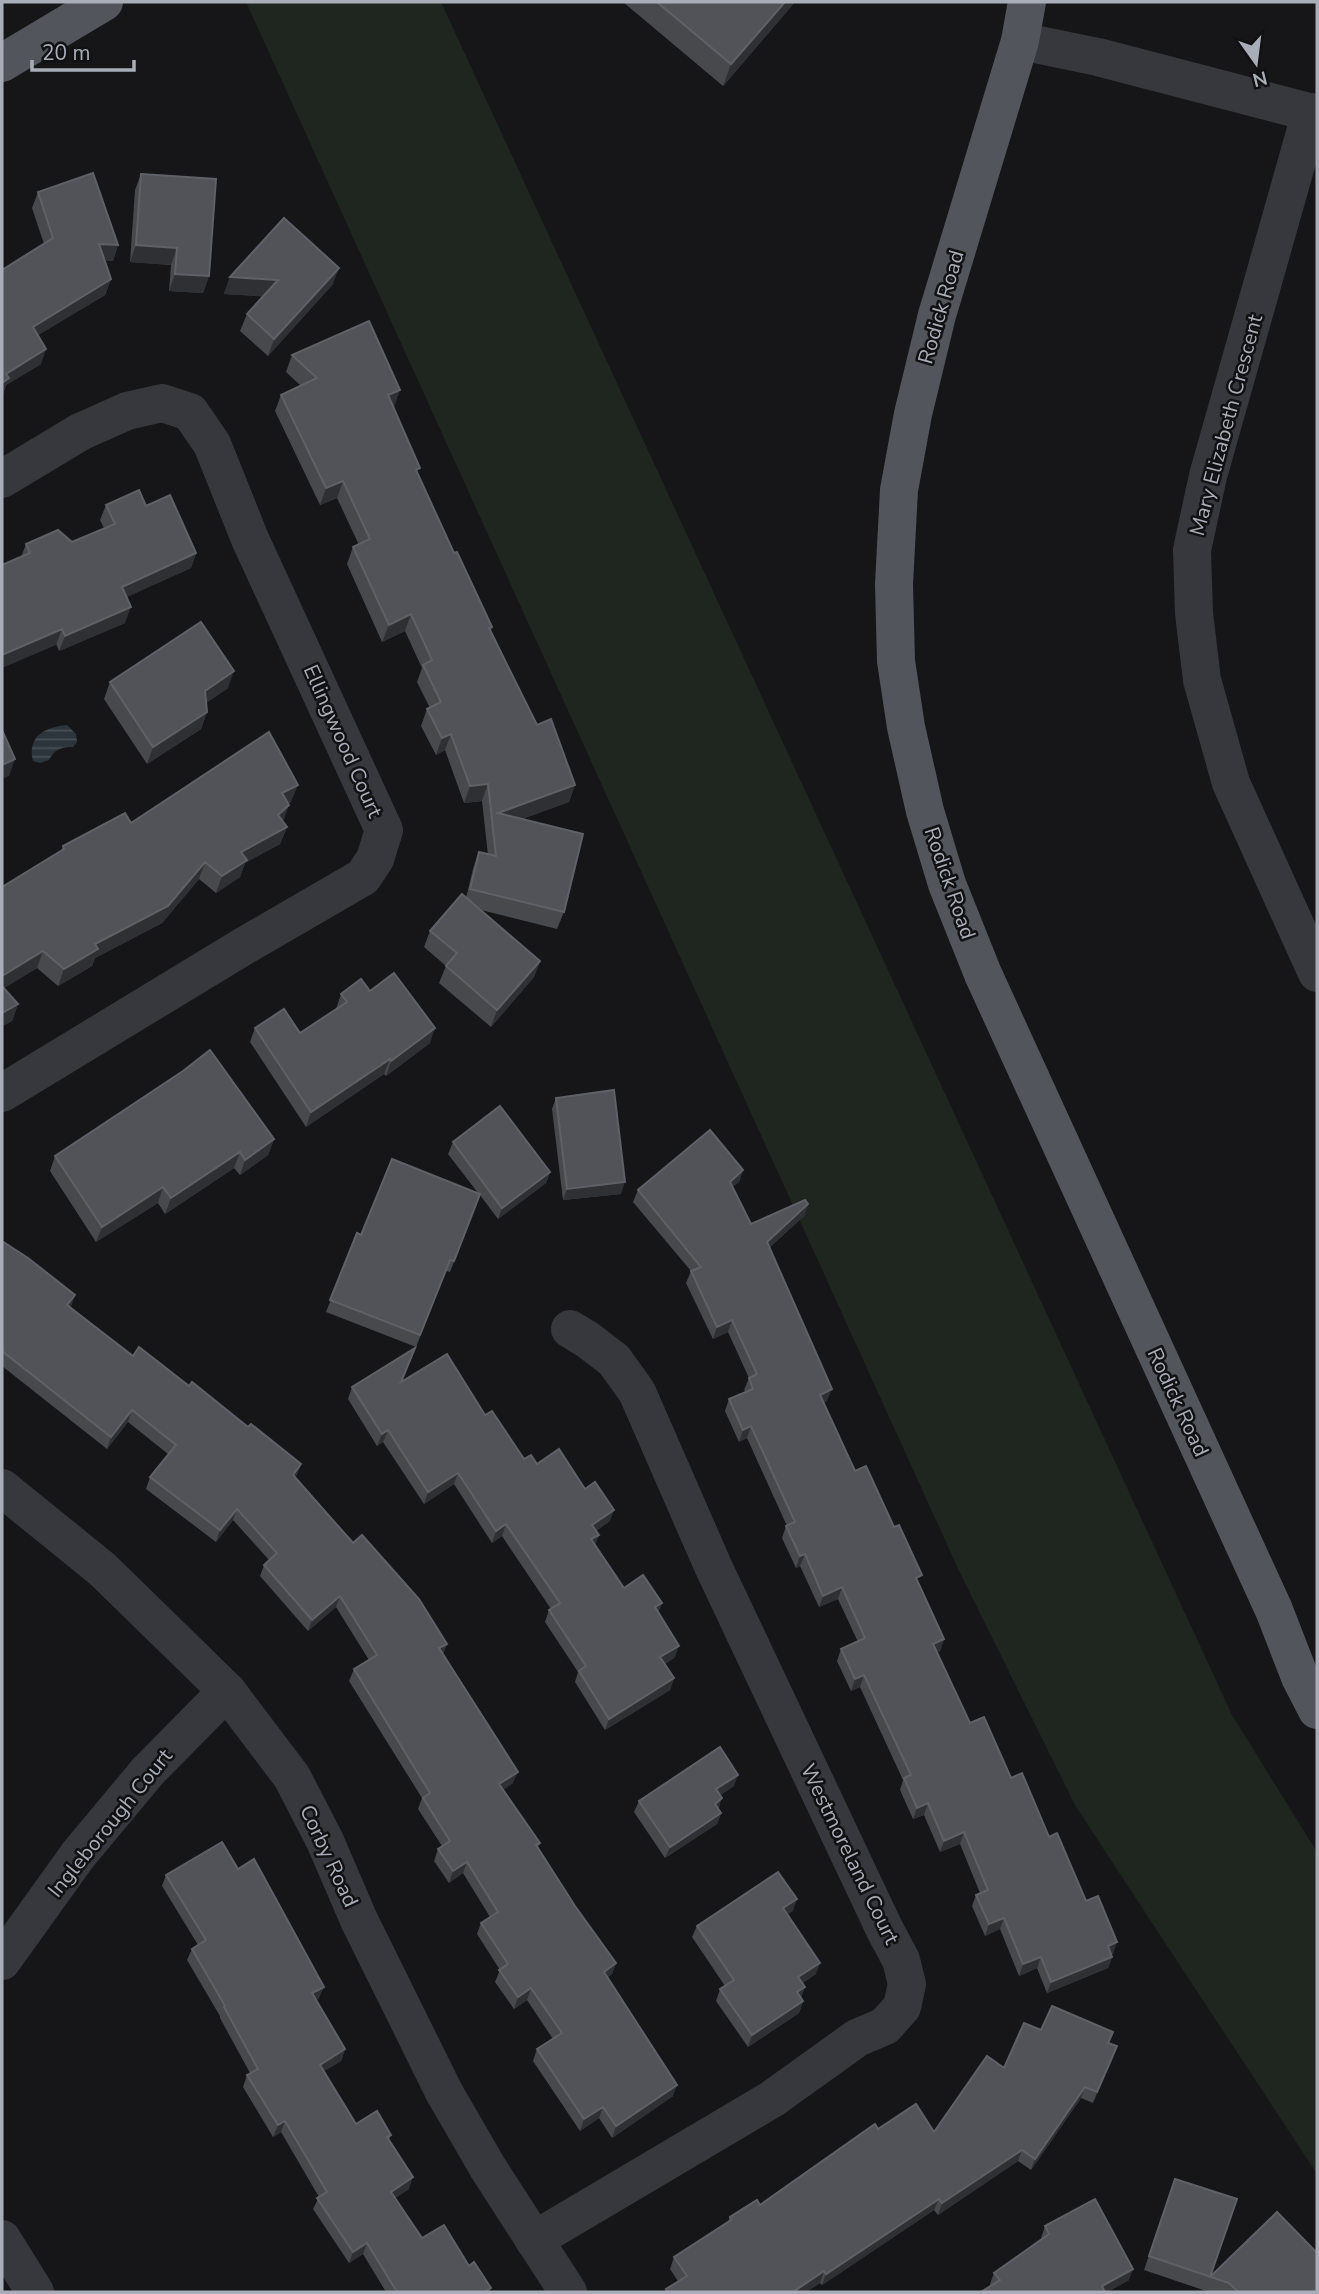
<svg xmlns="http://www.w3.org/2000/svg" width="1319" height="2294" font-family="'Nunito Sans',sans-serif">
  <defs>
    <pattern id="water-rules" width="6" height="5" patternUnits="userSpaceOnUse" patternTransform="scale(1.75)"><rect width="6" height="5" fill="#2c353c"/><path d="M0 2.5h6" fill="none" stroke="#485056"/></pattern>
  </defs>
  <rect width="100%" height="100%" fill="#161618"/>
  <!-- grass -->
  <polygon fill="#1e261f" points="246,2 441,2 1232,1715 1317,1852 1317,2174 1076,1807 960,1573"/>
  <!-- water -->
  <path fill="url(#water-rules)" d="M67,725l9,9 1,8 -4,5c-12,0 -18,2 -24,13l-9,3 -7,-2c-6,-25 12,-34 34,-36z"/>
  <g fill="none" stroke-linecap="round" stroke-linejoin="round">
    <!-- minor -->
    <g stroke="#37383d" stroke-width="38">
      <polyline points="1020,41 1098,57 1317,114"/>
      <polyline points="1311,112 1208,476 1192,550 1194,613 1202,680 1231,783 1317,973"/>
      <polyline points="2,479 80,432 127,411 162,403 190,412 212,444 250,539 384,830 375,859 363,877 244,946 2,1093"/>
      <polyline points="2,1488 102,1569 227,1691 292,1777 325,1841 359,1920 444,2092 488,2168 568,2292"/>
      <polyline points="2,1961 78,1855 148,1771 227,1691"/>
      <polyline points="2,2239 35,2292"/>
      <polyline points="534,2240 772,2099 857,2038 885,2026 902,2007 907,1984 901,1960 884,1928 713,1566 637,1392 614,1360 588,1340 570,1329"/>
    </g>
    <!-- major -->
    <g stroke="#53555c" stroke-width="38">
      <polyline points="1027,2 1020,41 937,315 913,414 899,490 894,584 896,661 906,727 925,811 947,884 983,974 1274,1610 1300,1677 1317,1710"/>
      <polyline points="2,63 104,2"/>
    </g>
  </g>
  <!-- wall -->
  <g fill="#47494d">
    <polygon points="623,2 795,2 723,86"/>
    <polygon points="141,174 209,276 203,293 169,291 171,265 130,262 135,190"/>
    <polygon points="38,192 118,245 113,261 105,260 111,279 105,295 38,335 41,364 6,385 3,394 2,395 2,270 44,244 32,208"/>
    <polygon points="230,277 333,284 268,356 240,331 247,314 263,296 224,294"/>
    <polygon points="292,355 394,407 418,475 454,553 492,627 491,632 537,725 575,785 569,802 522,819 564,912 557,929 481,910 540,961 534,977 491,1027 439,983 446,966 424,947 430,931 466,898 473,869 479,852 488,855 482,801 464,803 445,750 436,755 421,726 427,709 430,708 417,682 422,668 405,631 382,642 347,564 353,547 359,545 337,498 320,505 275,411 281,395 301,386 286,372"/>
    <polygon points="106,505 146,506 196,553 191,568 126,597 125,623 59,651 21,557 26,544 72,542 104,528 100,520"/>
    <polygon points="110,682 228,688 206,703 207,712 201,729 147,764 104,699"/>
    <polygon points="291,802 288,804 282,822 287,827 280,844 245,863 240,877 216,893 199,879 162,923 95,958 92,966 58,986 37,968 4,988 18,1004 12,1021 2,1026 2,887 61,851 63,846 131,823"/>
    <polygon points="370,991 430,1043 386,1076 384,1074 306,1127 250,1042 255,1028 300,1033 336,1009 341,994"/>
    <polygon points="556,1098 621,1194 563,1200 552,1109"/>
    <polygon points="274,1139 268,1155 240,1175 234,1168 165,1214 158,1203 96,1242 50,1171 55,1156"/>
    <polygon points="453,1142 550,1172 546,1183 498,1219 480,1195 450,1272 446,1271 416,1347 326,1312 357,1233 361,1235 478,1193 448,1154"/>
    <polygon points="743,1170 739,1182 732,1187 751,1224 808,1204 804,1216 770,1247 827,1401 823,1403 855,1471 919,1583 944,1639 940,1651 937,1652 970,1723 1011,1778 1049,1837 1086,1901 1113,1954 1111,1954 1112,1957 1108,1968 1047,1993 1037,1968 1019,1976 1000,1929 985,1936 972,1906 976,1895 980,1893 960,1844 940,1852 924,1815 913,1819 900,1790 903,1780 860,1687 851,1691 837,1661 841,1649 858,1642 838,1599 819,1607 800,1566 796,1568 782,1538 786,1526 787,1526 747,1438 739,1442 725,1411 729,1399 746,1392 744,1390 749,1378 728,1332 713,1339 686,1283 691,1271 633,1202 638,1190"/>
    <polygon points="2,1241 70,1307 133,1356 189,1386 301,1464 295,1478 447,1644 443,1654 513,1783 503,1790 540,1843 538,1847 575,1906 616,1963 612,1974 608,1977 673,2096 612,2138 599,2118 580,2131 533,2061 537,2049 553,2039 527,2000 514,2009 495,1982 500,1970 477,1934 481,1923 490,1917 463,1873 449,1883 434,1861 438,1849 442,1846 418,1809 422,1798 349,1681 354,1669 369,1660 336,1607 308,1631 260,1576 264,1565 269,1560 233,1520 216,1542 146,1489 150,1477 168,1454 128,1422 107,1449 2,1366"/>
    <polygon points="352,1387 485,1415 524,1459 537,1464 585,1489 610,1521 596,1531 595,1545 624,1588 662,1603 658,1613 675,1657 665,1664 674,1678 670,1690 605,1730 575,1682 578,1672 545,1622 549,1610 551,1609 502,1536 492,1543 454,1484 424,1504 383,1442 377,1446 348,1399"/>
    <polygon points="734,1786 720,1795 719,1809 721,1813 717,1824 665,1858 634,1812 639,1801"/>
    <polygon points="238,1869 319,1998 316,2000 345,2049 341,2061 324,2071 356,2124 391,2135 389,2140 409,2189 395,2198 422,2238 469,2266 491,2288 489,2292 386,2292 363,2254 349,2263 313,2209 319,2197 281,2132 273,2137 243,2087 247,2075 250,2073 220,2018 220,2016 187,1960 192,1949 198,1945 162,1886 166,1875"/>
    <polygon points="793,1911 787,1914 816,1974 802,1983 805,1987 801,1997 803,2001 799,2013 748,2047 716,2001 720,1989 725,1986 692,1937 697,1926"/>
    <polygon points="1041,2030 1109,2043 1117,2046 1093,2103 1081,2098 1031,2170 1018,2161 938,2215 934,2210 822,2285 820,2283 806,2292 664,2292 666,2289 678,2281 670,2269 674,2257 728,2222 730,2217 760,2205 878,2129 934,2132 1004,2068"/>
    <polygon points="1175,2179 1210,2277 1317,2292 1209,2292 1144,2270"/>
    <polygon points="1045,2226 1129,2280 1107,2292 981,2292 991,2286 990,2284 994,2273 1041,2239 1041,2238"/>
  </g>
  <!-- shaded-wall -->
  <g fill="#2f3033">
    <polygon points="785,2 795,2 723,86 731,64"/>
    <polygon points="99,244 118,245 113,261 93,259"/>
    <polygon points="136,245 177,248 171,265 130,262"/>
    <polygon points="339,268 333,284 268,356 274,339"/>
    <polygon points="175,274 209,276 203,293 169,291"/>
    <polygon points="230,277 278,280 272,297 224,294"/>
    <polygon points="111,279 105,295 27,342 33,327"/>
    <polygon points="46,349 41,364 6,385 3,394 2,395 2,383 6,374"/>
    <polygon points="400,390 394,407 382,412 388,395"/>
    <polygon points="343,481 337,498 320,505 326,488"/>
    <polygon points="196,553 191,568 116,602 122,587"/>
    <polygon points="131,607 125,623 59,651 65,636"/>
    <polygon points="411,614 405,631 382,642 389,625"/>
    <polygon points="62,629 56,645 2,668 2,655"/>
    <polygon points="234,671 228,688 199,708 205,691"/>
    <polygon points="207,712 201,729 147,764 153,747"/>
    <polygon points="451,734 445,750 436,755 442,738"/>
    <polygon points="15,759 9,776 2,779 2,765"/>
    <polygon points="488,784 482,801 464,803 470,786"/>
    <polygon points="298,785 291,802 276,810 282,793"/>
    <polygon points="575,785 569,802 493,829 498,813"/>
    <polygon points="289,805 283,822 278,815"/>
    <polygon points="287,827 280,844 245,863 240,877 216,893 222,876 241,852"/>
    <polygon points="205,862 199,879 162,923 95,958 92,966 58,986 64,969 95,944"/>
    <polygon points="43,951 37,968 2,989 2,976"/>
    <polygon points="540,961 534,977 491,1027 497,1010"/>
    <polygon points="18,1004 12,1021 2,1026 2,1013"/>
    <polygon points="435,1028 430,1043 386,1076 391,1061"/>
    <polygon points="390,1059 384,1074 306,1127 311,1112"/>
    <polygon points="274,1139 268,1155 240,1175 245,1160"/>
    <polygon points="240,1152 234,1168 165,1214 171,1198"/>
    <polygon points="743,1170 739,1182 725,1193 730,1182"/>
    <polygon points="550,1172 546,1183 498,1219 502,1208"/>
    <polygon points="625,1182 621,1194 563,1200 567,1189"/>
    <polygon points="163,1187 158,1203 96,1242 102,1227"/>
    <polygon points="808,1204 804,1216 763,1253 767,1242"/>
    <polygon points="75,1295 71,1307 63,1316 67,1305"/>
    <polygon points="732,1320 728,1332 713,1339 717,1327"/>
    <polygon points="832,1389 827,1401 815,1406 820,1395"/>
    <polygon points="132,1410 128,1422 107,1449 111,1437"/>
    <polygon points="751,1426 747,1438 739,1442 743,1430"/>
    <polygon points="388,1430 383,1442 377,1446 382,1434"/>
    <polygon points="301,1464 297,1475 288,1486 293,1475"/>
    <polygon points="458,1473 454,1484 424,1504 428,1492"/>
    <polygon points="237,1509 233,1520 216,1542 220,1530"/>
    <polygon points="614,1510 610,1521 588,1537 592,1525"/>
    <polygon points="506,1524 502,1536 492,1543 496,1531"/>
    <polygon points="599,1535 595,1546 591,1539"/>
    <polygon points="805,1554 800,1566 796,1568 800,1556"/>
    <polygon points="842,1587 838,1599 819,1607 823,1596"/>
    <polygon points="340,1596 336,1607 308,1631 312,1620"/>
    <polygon points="662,1603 657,1614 655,1607"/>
    <polygon points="944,1639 940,1651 929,1656 933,1644"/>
    <polygon points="447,1644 443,1655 439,1648"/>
    <polygon points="679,1646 675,1657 656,1669 660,1657"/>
    <polygon points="864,1675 860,1687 851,1691 855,1679"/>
    <polygon points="674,1678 670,1690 605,1730 609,1719"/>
    <polygon points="518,1772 513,1783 495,1795 499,1784"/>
    <polygon points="738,1775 734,1786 712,1801 716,1789"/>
    <polygon points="722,1798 718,1810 715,1804"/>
    <polygon points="928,1803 924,1815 913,1819 917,1808"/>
    <polygon points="721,1813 717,1824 665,1858 670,1847"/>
    <polygon points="964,1832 960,1844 940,1852 944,1841"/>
    <polygon points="467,1862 463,1873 449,1883 453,1871"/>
    <polygon points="797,1899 793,1911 779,1920 783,1908"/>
    <polygon points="1004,1918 1000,1929 985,1936 989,1924"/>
    <polygon points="1117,1942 1113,1954 1103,1958 1108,1946"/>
    <polygon points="1041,1957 1037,1968 1019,1976 1023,1964"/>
    <polygon points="1112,1957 1108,1968 1047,1993 1051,1982"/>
    <polygon points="616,1963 612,1974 600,1983 604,1972"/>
    <polygon points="820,1963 816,1974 794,1989 798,1977"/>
    <polygon points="324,1987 319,1998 307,2005 312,1993"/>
    <polygon points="805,1987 801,1998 797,1992"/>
    <polygon points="531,1988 527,2000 514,2009 518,1997"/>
    <polygon points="803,2001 799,2013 748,2047 752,2035"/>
    <polygon points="1117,2046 1113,2058 1093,2103 1097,2092"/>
    <polygon points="345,2049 341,2061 315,2076 320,2065"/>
    <polygon points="677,2085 673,2096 612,2138 616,2126"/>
    <polygon points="1085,2087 1081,2098 1031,2170 1035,2159"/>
    <polygon points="603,2107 599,2118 580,2131 584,2119"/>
    <polygon points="285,2121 281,2132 273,2137 278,2125"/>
    <polygon points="1022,2150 1018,2161 938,2215 942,2203"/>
    <polygon points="413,2177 409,2189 386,2203 391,2192"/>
    <polygon points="939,2199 934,2210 822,2285 826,2274"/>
    <polygon points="367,2243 363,2254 349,2263 353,2252"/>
    <polygon points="1133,2269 1129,2280 1107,2292 1099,2292 1102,2286"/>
    <polygon points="824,2271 820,2283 806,2292 793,2292"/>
  </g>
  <!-- building -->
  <g fill="#525359" stroke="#5f6168" stroke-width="2">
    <polygon points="657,2 785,2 731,64"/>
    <polygon points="93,173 118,245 99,244 111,279 33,327 46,349 6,374 9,378 2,383 2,270 53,238 38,192"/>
    <polygon points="141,174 216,179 209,276 175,274 177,248 136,245"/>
    <polygon points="284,218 339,268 274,339 247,314 278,280 230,277"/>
    <polygon points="369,321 400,390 388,395 420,468 416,470 454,553 457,552 492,627 489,628 537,725 551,719 575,785 498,813 583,834 564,912 470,889 479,852 496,856 488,784 470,786 451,734 442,738 427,709 441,702 423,665 432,660 411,614 389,625 353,547 370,539 343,481 326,488 281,395 317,378 292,355"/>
    <polygon points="139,490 146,506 170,495 196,553 122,587 131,607 65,636 62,629 2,655 2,565 30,553 26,544 58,530 72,542 115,524 106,505"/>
    <polygon points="201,622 234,671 205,691 207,712 153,747 110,682"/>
    <polygon points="2,730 15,759 2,765"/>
    <polygon points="269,732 298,785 282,793 289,805 278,815 287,827 241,852 247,860 222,876 205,862 168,906 95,944 98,949 64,969 43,951 2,976 2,887 64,849 63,846 125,813 131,823"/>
    <polygon points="462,894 540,961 497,1010 446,966 457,953 430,931"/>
    <polygon points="394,973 435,1028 391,1061 390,1059 311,1112 255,1028 284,1009 300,1033 347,1002 341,994 361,979 370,991"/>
    <polygon points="2,986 18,1004 2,1013"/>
    <polygon points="210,1050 274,1139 245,1160 240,1152 171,1198 163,1187 102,1227 55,1156 183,1071"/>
    <polygon points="614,1090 625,1182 567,1189 556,1098"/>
    <polygon points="500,1106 550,1172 502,1208 453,1142"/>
    <polygon points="710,1130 743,1170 730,1182 751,1224 805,1200 808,1204 767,1242 832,1389 820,1395 855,1471 866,1466 894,1527 899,1525 922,1575 916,1578 944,1639 933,1644 970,1723 984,1717 1011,1778 1022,1773 1049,1837 1057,1833 1086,1901 1098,1896 1117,1942 1108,1946 1112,1957 1051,1982 1041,1957 1023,1964 1004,1918 989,1924 976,1895 988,1890 964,1832 944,1841 928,1803 917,1808 904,1778 911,1775 864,1675 855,1679 841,1649 865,1638 842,1587 823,1596 805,1554 800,1556 786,1526 795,1522 751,1426 743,1430 729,1399 753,1389 749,1378 757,1374 732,1320 717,1327 691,1271 701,1267 638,1190"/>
    <polygon points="392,1159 480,1194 454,1261 450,1260 420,1335 330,1300 357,1233 361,1235"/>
    <polygon points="2,1241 28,1258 75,1295 67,1305 133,1356 139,1347 189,1386 192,1382 248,1427 251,1424 301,1464 293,1475 353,1543 362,1535 419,1599 447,1644 439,1648 518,1772 499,1784 540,1843 536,1845 575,1906 616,1963 604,1972 677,2085 616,2126 603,2107 584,2119 537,2049 562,2033 531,1988 518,1997 499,1970 508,1964 481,1923 498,1912 467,1862 453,1871 438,1849 450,1841 423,1798 430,1793 354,1669 377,1655 340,1596 312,1620 264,1565 277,1553 237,1509 220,1530 150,1477 176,1445 132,1410 111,1437 2,1351"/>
    <polygon points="415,1348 401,1382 447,1354 485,1415 492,1411 524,1459 531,1455 537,1464 559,1449 585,1489 595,1482 614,1510 592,1525 599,1535 591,1539 624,1588 643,1575 662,1603 655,1607 679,1646 660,1657 674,1678 609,1719 579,1671 586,1666 549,1610 560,1603 506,1524 496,1531 458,1473 428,1492 388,1430 382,1434 352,1387"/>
    <polygon points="720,1747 738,1775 716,1789 722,1798 715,1804 721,1813 670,1847 639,1801"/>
    <polygon points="222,1842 238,1869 254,1859 324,1987 312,1993 345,2049 320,2065 356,2124 377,2111 391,2135 387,2137 413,2177 391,2192 422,2238 444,2225 469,2266 474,2262 491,2288 484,2292 397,2292 367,2243 353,2252 317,2198 327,2192 285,2121 278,2125 247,2075 258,2069 224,2007 225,2006 192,1949 206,1940 166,1875"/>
    <polygon points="778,1872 797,1899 783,1908 820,1963 798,1977 805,1987 797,1992 803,2001 752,2035 720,1989 734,1980 697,1926"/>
    <polygon points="1052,2006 1113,2032 1108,2043 1117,2046 1097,2092 1085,2087 1035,2159 1022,2150 942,2203 939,2199 826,2274 824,2271 793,2292 668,2292 666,2289 687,2276 674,2257 731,2220 730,2217 757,2200 760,2205 875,2124 878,2129 916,2104 934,2132 987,2056 1004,2068 1024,2023 1041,2030"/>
    <polygon points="1175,2179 1237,2199 1210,2277 1277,2212 1317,2253 1317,2292 1238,2292 1229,2283 1149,2256"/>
    <polygon points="1095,2199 1133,2269 1102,2286 1105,2292 981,2292 1000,2280 994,2273 1049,2234 1045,2226"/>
  </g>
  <g text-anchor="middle" stroke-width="5" stroke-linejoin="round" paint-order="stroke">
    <!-- street labels -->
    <g font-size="21" fill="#a8adb8" stroke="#111113">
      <text transform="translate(941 307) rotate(-74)" y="7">Rodick Road</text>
      <text transform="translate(1226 425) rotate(-75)" y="7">Mary Elizabeth Crescent</text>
      <text transform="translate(343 741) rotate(66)" y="7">Ellingwood Court</text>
      <text transform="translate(950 883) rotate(71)" y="7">Rodick Road</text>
      <text transform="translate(1178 1402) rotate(65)" y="7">Rodick Road</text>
      <text transform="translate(110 1823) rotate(-51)" y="7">Ingleborough Court</text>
      <text transform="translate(850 1854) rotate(64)" y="7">Westmoreland Court</text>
      <text transform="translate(329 1856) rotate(65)" y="7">Corby Road</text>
    </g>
  </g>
  <!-- border -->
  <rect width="1319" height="2294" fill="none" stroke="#a8adb8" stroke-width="7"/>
  <!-- north arrow -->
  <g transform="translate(1256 63) rotate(166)" stroke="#111113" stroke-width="5" paint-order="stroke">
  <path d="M0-5L12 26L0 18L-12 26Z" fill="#a8adb8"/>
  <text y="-10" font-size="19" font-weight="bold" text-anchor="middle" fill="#a8adb8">N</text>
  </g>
  <!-- scale -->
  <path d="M32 60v10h102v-10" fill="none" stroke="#a8adb8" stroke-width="3.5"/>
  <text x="42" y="60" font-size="21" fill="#a8adb8" stroke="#111113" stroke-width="5" paint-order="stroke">20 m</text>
</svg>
